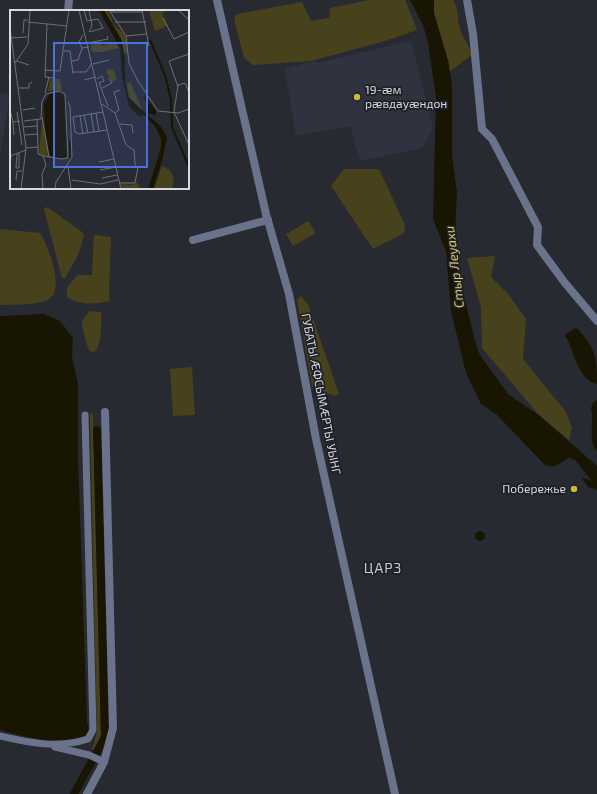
<svg xmlns="http://www.w3.org/2000/svg" width="597" height="794" font-family="'Exo 2',sans-serif">
  <rect width="100%" height="100%" fill="#282a31"/>
  <!-- built -->
  <g fill="#2f3340">
    <polygon points="411,41 433,127 423,148 360,161 350,126 296,136 285,69 314,61 317,63"/>
    <polygon points="0,93 10,94 0,155"/>
  </g>
  <!-- green -->
  <g fill="#48421c">
    <polygon points="369,0 405,0 417,30 385,41 311,61 253,65 244,58 234,18 237,14 302,2 311,21 329,18 330,8"/>
    <path d="M434,0h19c6,9 4,15 6,25 2,11 10,19 13,30l-22,16c-4,-24 -19,-47 -16,-71z"/>
    <polygon points="344,169 379,169 405,225 404,233 373,249 331,186"/>
    <polygon points="47,207 82,232 84,236 78,255 65,278 62,278 44,209"/>
    <polygon points="308,221 316,233 293,246 286,234"/>
    <path d="M0,229l40,4c8,12 25,56 9,66 -10,7 -36,5 -49,6z"/>
    <path d="M94,235l17,2 -2,57 1,7c-15,3 -29,5 -43,-4v-9l10,-13h15z"/>
    <polygon points="495,256 491,277 509,295 526,319 523,359 566,412 572,428 569,440 540,416 482,348 481,307 467,258"/>
    <polygon points="301,296 308,304 339,394 334,396 312,386 297,300"/>
    <path d="M90,311l11,1c1,13 1,26 -5,39l-5,1c-4,-5 -5,-9 -6,-15 -4,-14 -5,-15 5,-26z"/>
    <polygon points="192,367 195,415 173,416 170,369"/>
    <polygon points="92,413 93,415 101,734 100,741 95,750 92,750 97,732 90,415"/>
  </g>
  <!-- water -->
  <g fill="#181502">
    <polygon points="410,0 434,0 434,13 448,60 452,85 452,155 457,192 454,258 477,348 480,355 508,394 540,416 597,466 597,490 588,487 581,477 592,481 575,460 569,458 553,467 545,465 497,415 481,404 466,373 451,311 446,251 433,219 436,98 428,42 423,25"/>
    <path d="M44,314l16,7 13,17 -1,18 6,29v73l9,263 2,10 -2,4c-31,11 -57,3 -87,-5v-414z"/>
    <path d="M575,328l3,1c18,20 19,29 19,55 -16,-3 -23,-28 -28,-41 -1,-4 -3,-4 -4,-8z"/>
    <path d="M597,400v51c-10,-11 -2,-30 -6,-43l2,-5z"/>
    <circle cx="480" cy="536" r="5"/>
  </g>
  <g fill="none" stroke-linecap="round" stroke-linejoin="round">
    <!-- canal -->
    <polyline stroke="#181502" stroke-width="8" points="74,794 105,737 97,430"/>
    <!-- pedestrian -->
    <g stroke="#6a738b" stroke-width="7">
      <path d="M0,736c29,7 58,13 88,3l5,-9 -8,-315"/>
      <polyline points="55,747 89,755 104,762"/>
    </g>
    <!-- minor -->
    <g stroke="#6a738b" stroke-width="8">
      <polyline points="217,0 266,214 289,294 316,439 395,794"/>
      <polyline points="467,0 473,34 482,129 492,139 538,227 537,245 565,283 597,321"/>
      <polyline points="68,11 69,0"/>
      <polyline points="193,240 268,220"/>
      <polyline points="87,794 104,762 113,728 105,412"/>
    </g>
  </g>
  <!-- markers -->
  <g fill="#ccb938" stroke="#1e2027" stroke-width="1.5">
    <circle cx="357" cy="97" r="4"/>
    <circle cx="574" cy="489" r="4"/>
  </g>
  <g text-anchor="middle" stroke-width="3.5" stroke-linejoin="round" paint-order="stroke">
    <!-- poi labels -->
    <g font-size="12" fill="#d7d9de" stroke="#1e2027" text-anchor="start">
      <text x="365" y="94">19-æм<tspan x="365" dy="14">рӕвдауӕндон</tspan></text>
      <text x="566" y="493" text-anchor="end">Побережье</text>
    </g>
    <!-- street labels -->
    <g font-size="12" fill="#d7d9de" stroke="#1e2027">
      <text transform="translate(321 394) rotate(79)" y="4">ГУБАТЫ ÆФСЫМÆРТЫ УЫНГ</text>
    </g>
    <!-- water labels -->
    <g font-size="13" font-style="italic" fill="#dacb6c" stroke="#1e2027">
      <text transform="translate(454 267) rotate(-97)" y="5">Стыр Леуахи</text>
    </g>
    <!-- quarter labels -->
    <g font-size="14" letter-spacing="1" fill="#c8cbd5" stroke="#1e2027">
      <text x="383" y="573">ЦАРЗ</text>
    </g>
  </g>
  <!-- overview -->
  <g transform="translate(10 10)">
    <rect width="179" height="179" fill="#282a31"/>
    <path d="M94,0h4l5,14 11,10 4,18 -4,2 -3,-15zM139,0h20l-7,3 5,13 -12,5zM105,32l4,6 -17,4h-10l-1,-7 10,-2 2,3zM98,59h5l4,10 -5,3 -6,-10zM40,69h10l2,11 -14,1zM117,73h4l12,29 -14,-15zM32,109l6,35 -1,2 -8,-2zM152,156l8,4 4,9 -2,10h-18zM127,172l3,7h-18l-1,-5 11,1z" fill="#48421c"/>
    <path d="M89,0h5l17,29 4,17v27l4,15 33,30 5,9 -5,24 -9,28h-5l13,-41v-9l-6,-13 -11,-11 -5,1 -10,-10 -7,-29 -2,-29zM51,82l4,4 3,61 -7,2 -11,-3 -5,-27 -1,-25 6,-10zM134,84l12,17v4l-9,-2 -1,-6 4,-4 -5,-2z" fill="#181502"/>
    <path fill="none" stroke="#181502" stroke-width="2" d="M140,30l15,35 6,25 1,27 17,40M60,131v18"/>
    <path fill="none" stroke="#6e7076" stroke-width="1" d="M69,0l42,179M74,0l3,11 11,-2 5,9 -13,4M99,0l17,26 3,27 9,18 20,30 20,2 11,-4M132,0l7,36M168,0l11,10M100,2h33M153,8l11,21 15,-7M18,12l39,4M105,12h31M37,14l-2,53 9,1M0,18l16,120 -5,41M79,22l3,-6 -3,-16M13,23l1,-13h4M116,26l21,-2M1,28l16,-1M78,33l20,-4 -1,-3M72,38l-3,-6 4,-7M54,41h6l3,23M7,51l12,4M62,51l6,-1 4,-12 7,-1M5,53l13,-19 2,-34M83,54l16,-4M35,60l15,1 9,-61M63,62h13l6,-9M87,69l5,-3 2,5 -5,2M74,70l12,-3M89,73l9,23M168,77l-9,-26 20,-7M9,78h10v-4l3,-2M92,78l10,-5 -3,-4M179,82l-4,-9 -7,2 -4,27 15,33M35,83l4,-16M92,94l13,9 11,32 8,5 1,15 3,2 -3,16h-16M13,100l12,-2M7,102l5,33M93,102l-30,5 2,15 4,2 28,-4M1,103l2,9 7,-1M86,103l3,18M105,103l4,-3 -5,-18 6,-2M81,104l3,18M74,105l4,18M70,106l3,18M32,107l7,40M27,110l1,27M14,111l17,-2 1,-18 4,-7 13,-3 6,3 3,64 -7,1 -17,-3 -6,-2v-7l-12,1M3,112l1,13M110,114l12,1 1,8M14,117l13,-1M15,125l13,-1M7,144l-1,14h3v-15M0,146l16,-6M33,146l3,9 -4,9 1,15M89,152l15,-3M58,156l3,23M90,160l16,-3M0,161l1,-16M92,168l15,-3M6,170l1,-9h5M62,170l28,4 18,-4M45,179l1,-7 16,-25 -2,-50 -2,-5"/>
    <path fill="#4c71da" fill-opacity="0.15" stroke="#4c71da" stroke-width="2" d="M44,33h93v124h-93z"/>
    <rect width="179" height="179" fill="none" stroke="#d7d9de" stroke-width="2"/>
  </g>
</svg>
